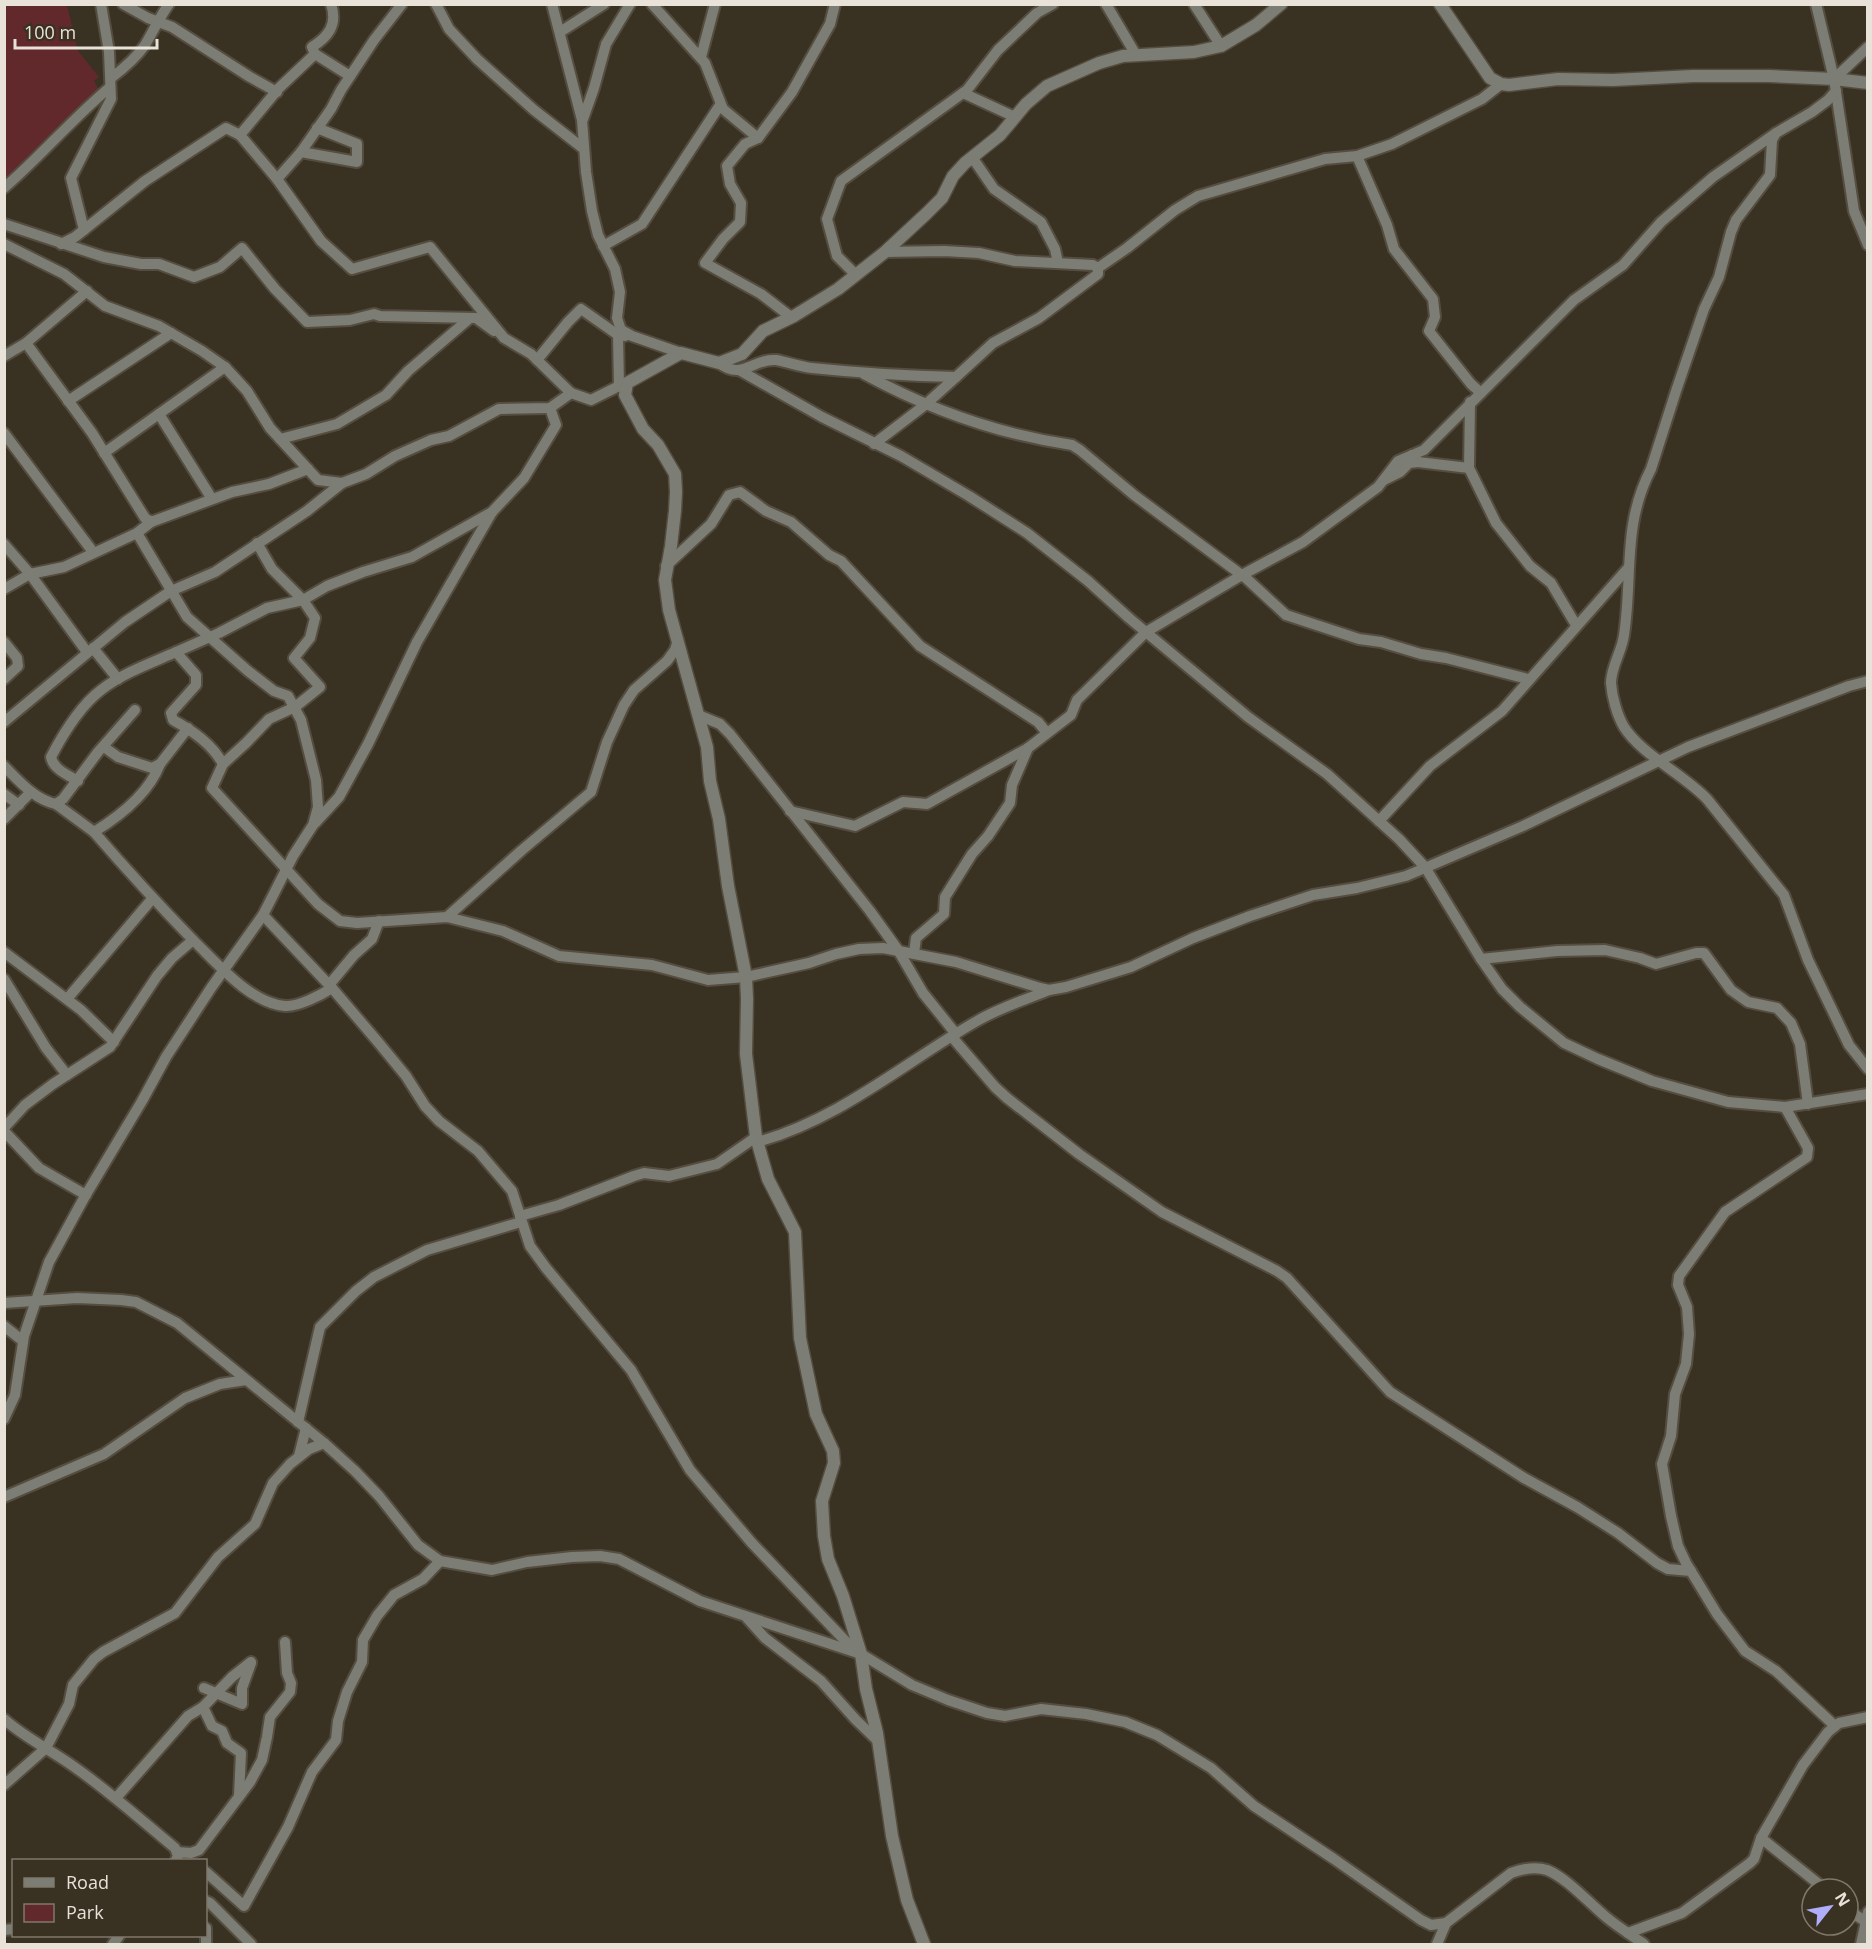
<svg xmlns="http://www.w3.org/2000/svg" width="1872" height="1949" font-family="'Open Sans',sans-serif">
  <rect width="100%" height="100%" fill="#393122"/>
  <!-- green -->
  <polygon fill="#61292b" points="5,5 67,5 78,51 99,77 94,81 105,100 5,192"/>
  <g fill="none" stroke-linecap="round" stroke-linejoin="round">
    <!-- minor casing -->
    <g stroke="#554d3f" stroke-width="14">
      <g id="minor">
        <polyline points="123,4 148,18 172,27 250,77 277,92"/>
        <polyline points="436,4 449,29 477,59 534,110 584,149"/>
        <polyline points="552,4 582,120 586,172 592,211 598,235 615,269 620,292 617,318 621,330 632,336 681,353"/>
        <polyline points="652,4 705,63 723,109 758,138"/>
        <polyline points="1106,4 1136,55"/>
        <polyline points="1194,4 1221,46"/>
        <polyline points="1816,4 1834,79 1854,211 1868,245"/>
        <polyline points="560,32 604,4"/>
        <path d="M315,54l-3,-7c16,-10 26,-22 19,-43"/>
        <polyline points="315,54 350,76"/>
        <polyline points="701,57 715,4"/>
        <path d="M111,78c12,-9 25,-20 34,-33 8,-13 14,-27 24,-41"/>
        <polyline points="1834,79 1868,47"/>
        <path d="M1836,91l-8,9 -16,12 -36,21 -4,7 -2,35 -34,45 -5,12 -12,45 -15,32 -28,82 -25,78c-29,56 -18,107 -27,166 -2,16 -13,32 -13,48 1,14 6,32 13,44 17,27 59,47 83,72l77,96 24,65 41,85 19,24"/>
        <polyline points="963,93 1015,117"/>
        <polyline points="583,119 594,88 606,44 630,4"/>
        <polyline points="317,128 357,144 357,162 301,152 277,179 321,241 352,269 430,247 504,338 531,354 571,393"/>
        <polyline points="240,135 277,179"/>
        <polyline points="301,152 331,109 341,90 374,40 402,4"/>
        <polyline points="1357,156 1387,225 1394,249 1433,299 1435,317 1429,331 1471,384 1481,393"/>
        <polyline points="972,157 994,189 1041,222 1055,249 1058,263"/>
        <path d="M4,188c37,-32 68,-69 105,-100"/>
        <polyline points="4,224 104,257 141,264 159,264 194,277 220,267 242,248 275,289 307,322 350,320 374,314 380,316 476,318 494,331"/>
        <polyline points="84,230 71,178 111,99 109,52 101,4"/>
        <polyline points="4,244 64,274 105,306 159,326 202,351 225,367 247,391 270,428 318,480 342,483 366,474 395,456 431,440 449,436 499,409 550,408 571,393 591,400 619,386 625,389"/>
        <polyline points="61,244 75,237 145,181 226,128 240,135 279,88 315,54"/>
        <polyline points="603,246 642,224 720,105"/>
        <polyline points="885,252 944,251 979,253 1015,261 1093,265 1098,268"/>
        <polyline points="856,275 837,256 827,219 841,181 967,90 998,50 1037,13 1053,4"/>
        <polyline points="791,317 761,294 705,263 723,239 740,222 741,203 730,184 727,166 745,144 758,138 792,92 830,24 835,4"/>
        <polyline points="618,335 619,386"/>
        <polyline points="26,343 92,433 145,518 151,522 232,492 269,484 308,469"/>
        <polyline points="4,356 26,343 87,291"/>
        <polyline points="537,360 568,322 581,309 618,335 625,336"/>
        <path d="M719,363c23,18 35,-5 57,-3 12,2 24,7 36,8 48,5 96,8 144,9l37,-34 46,-25 59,-44v-6l29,-20 48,-38 23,-14 127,-37 32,-3 35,-12 90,-45 19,-15"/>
        <polyline points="739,370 822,417 901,456 969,496 1027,533 1088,581 1129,618 1248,717 1327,774 1399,839 1425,867 1481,959 1502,989 1520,1007 1564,1043 1598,1059 1652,1081 1728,1102 1785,1107 1868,1094"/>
        <path d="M864,374c66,36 133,60 208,71l8,5 54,45 113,84 39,36 73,24 22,3 40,12 25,4 82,21"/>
        <polyline points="68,401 171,333"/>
        <polyline points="1470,402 1469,468 1496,523 1530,566 1551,583 1576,625"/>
        <polyline points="159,414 212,499"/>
        <polyline points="4,433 93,552"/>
        <polyline points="280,439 337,424 386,395 408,371 470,318"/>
        <polyline points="874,444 925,405 956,377"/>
        <polyline points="104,453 225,367"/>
        <polyline points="1412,455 1418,462 1469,468"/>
        <polyline points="1384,480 1400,472 1409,463 1418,462"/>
        <polyline points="257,543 272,569 303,600 315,618 310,638 294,658 320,687 295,707 269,719 246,743 223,764 212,788 318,904 340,921 357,923 447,917 503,931 559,956 652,965 708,980 746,977 809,963 836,954 859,949 883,948 956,962 1040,988 1049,990 1066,987 1131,967 1193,938 1250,916 1313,895 1357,888 1406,876 1523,826 1688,747 1849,686 1868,681"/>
        <polyline points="4,544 30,574 87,652"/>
        <polyline points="666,566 711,524 729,495 740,492 766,511 791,522 829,555 841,561 920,646 1038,722 1047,733"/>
        <polyline points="4,589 30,574 64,567 137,533"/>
        <polyline points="4,642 17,658 18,666 4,679"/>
        <polyline points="93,648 118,679"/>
        <polyline points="698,715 720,724 730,734 870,911 898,950 923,993 956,1034"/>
        <polyline points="4,722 125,622 171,591 215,572 307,511 342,483"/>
        <polyline points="104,747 118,757 152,768 160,764 188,728"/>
        <path d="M223,764c-11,-20 -30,-33 -50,-44l-2,-7 25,-28v-10l-20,-23 43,-19 48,-25 36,-8 24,-14 36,-14 49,-15 80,-45 32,-34 32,-53 -6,-17"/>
        <path d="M4,766c15,15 31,34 52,38l38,28c26,-16 55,-39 66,-68"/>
        <path d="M78,781c-10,-6 -25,-12 -27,-24 12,-23 29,-51 50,-67 22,-17 50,-27 75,-38"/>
        <polyline points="4,794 19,805"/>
        <polyline points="56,804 63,799 98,752 135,710"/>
        <polyline points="790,811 855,826 903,802 927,804 1028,748 1071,715 1077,700 1146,632 1242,575 1303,542 1378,487 1398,461 1424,450 1574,300 1623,265 1661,222 1713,177 1776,133"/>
        <polyline points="4,819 31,792"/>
        <polyline points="1379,821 1430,766 1502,711 1629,567"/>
        <polyline points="315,823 339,797 368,744 417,642 492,512"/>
        <path d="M94,832c32,37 65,73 99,108 24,23 57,63 92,66 13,1 36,-11 47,-18"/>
        <polyline points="263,915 332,988 378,1042 406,1076 425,1106 439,1121 478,1151 512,1191 530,1246 546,1268 631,1370 690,1470 751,1542 854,1650"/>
        <polyline points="447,917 522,850 591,792 607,742 624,705 634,690 667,661 675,650 678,640"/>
        <polyline points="4,952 81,1010 114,1042"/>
        <polyline points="914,953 916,938 944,914 945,897 972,854 988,836 1010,803 1012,785 1028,748"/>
        <polyline points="1481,959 1557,951 1605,950 1640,958 1656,964 1696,953 1704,953 1731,990 1748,1002 1777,1008 1791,1023 1800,1044 1808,1104"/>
        <polyline points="4,979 46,1048 67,1075"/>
        <polyline points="329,985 354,955 372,939 379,921"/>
        <polyline points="67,999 152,899"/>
        <polyline points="952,1037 995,1087 1007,1098 1079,1154 1162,1212 1277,1271 1287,1278 1390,1392 1524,1478 1577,1507 1618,1533 1657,1563 1668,1569 1691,1571"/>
        <polyline points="1785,1107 1808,1148 1807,1157 1725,1212 1679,1276 1678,1285 1687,1307 1689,1334 1686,1364 1675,1394 1671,1436 1662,1464 1671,1516 1678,1546 1686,1563 1717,1614 1745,1651 1776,1671 1835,1726"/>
        <polyline points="4,1128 25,1105 53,1084 110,1047 157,976 172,958 193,940"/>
        <polyline points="4,1131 39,1168 86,1195"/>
        <path d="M757,1142c82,-22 148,-80 220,-121 22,-13 48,-21 72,-31"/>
        <polyline points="520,1216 559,1205 634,1176 644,1173 669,1176 717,1164 756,1137"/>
        <path d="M4,1303l73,-5 44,2 15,2 41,21 147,120 31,28 24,25 39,49 22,16 52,9 35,-8 45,-5 28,-1 19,3 81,42 161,53 51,31 36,15 39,13 18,3 36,-7 45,5 39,8 32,13 54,33 43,38 80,53 87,61 10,5 15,-2 65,-50c11,-4 24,-7 36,-3 20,8 42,33 59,47 12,10 25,18 38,27"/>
        <polyline points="4,1326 23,1341"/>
        <polyline points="4,1419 15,1395 24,1336 49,1262 84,1198 142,1101 166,1057 211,988 263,915 293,856 313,825 318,807 316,780 301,720 288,696 274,691 248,671 187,617 137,533 151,522"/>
        <polyline points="298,1422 320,1327 356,1291 374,1277 427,1250 521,1222"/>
        <polyline points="299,1456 306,1428"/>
        <polyline points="4,1497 104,1454 185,1398 220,1384 246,1380"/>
        <polyline points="747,1618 765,1638 821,1681 856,1720 879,1742"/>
        <polyline points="204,1688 242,1704 242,1688 251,1663"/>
        <path d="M4,1719c21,19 47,31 69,47 36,25 68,54 102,82l3,8 -2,4"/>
        <polyline points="4,1785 46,1748 69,1704 73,1685 94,1659 103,1652 175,1613 218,1557 255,1524 273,1483 290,1464 309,1449 324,1443"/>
        <polyline points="239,1796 241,1753 227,1743 222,1731 212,1726 203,1707 232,1677 251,1662"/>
        <polyline points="116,1798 188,1716 203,1707"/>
        <polyline points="1761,1838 1825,1889"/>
        <polyline points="177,1852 191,1853 199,1850 250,1782 262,1760 267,1737 270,1717 290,1692 291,1683 287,1673 285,1642"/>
        <polyline points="206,1872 244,1906 288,1827 312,1772 336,1740 338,1721 347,1692 362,1662 363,1640 377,1616 394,1595 423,1579 440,1561"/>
        <polyline points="206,1901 210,1903 251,1944"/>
        <polyline points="1848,1910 1868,1923"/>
        <polyline points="206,1928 206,1944"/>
        <polyline points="4,1930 14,1929"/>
        <polyline points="1628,1933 1682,1913 1750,1863 1754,1859 1761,1838 1803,1765 1828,1732 1839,1723 1868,1717"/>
        <polyline points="113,1944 119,1936"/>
        <polyline points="1437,1944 1446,1923"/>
        <polyline points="1861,1944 1868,1912"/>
      </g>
    </g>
    <!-- tertiary casing -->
    <g stroke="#554d3f" stroke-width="15">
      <g id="tertiary">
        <polyline points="1440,4 1490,78 1501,84 1509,85 1558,79 1613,80 1693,76 1769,76 1834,79 1868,83"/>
        <polyline points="924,1944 907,1900 892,1836 877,1733 866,1689 861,1654 843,1596 828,1559 824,1536 822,1501 834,1463 833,1451 816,1414 800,1338 795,1232 768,1179 756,1137 746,1054 747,999 746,977 728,886 719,819 710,781 707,747 669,610 665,580 671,546 675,511 676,492 675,474 658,445 643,429 625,395 627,383 681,353 719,363 742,354 763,331 794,316 838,289 885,252 927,213 942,198 953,176 965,163 1000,135 1026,104 1047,86 1099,63 1123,56 1194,52 1221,46 1256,25 1281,4"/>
      </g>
    </g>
    <!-- minor -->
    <use href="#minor" stroke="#7c7d75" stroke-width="10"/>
    <!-- tertiary -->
    <use href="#tertiary" stroke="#7c7d75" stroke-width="12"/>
  </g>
  <!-- border -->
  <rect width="1872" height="1949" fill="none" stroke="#e8e2d9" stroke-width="12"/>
  <!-- legend -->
  <rect x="12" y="1859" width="195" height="78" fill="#393122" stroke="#7f786b" stroke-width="1.5"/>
  <rect x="24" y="1878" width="30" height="9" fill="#7c7d75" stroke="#7f786b" stroke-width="1.5"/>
  <text x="66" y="1889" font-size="18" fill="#e8e2d9">Road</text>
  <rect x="24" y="1904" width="30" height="18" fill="#61292b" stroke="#7f786b" stroke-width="1.5"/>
  <text x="66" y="1919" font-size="18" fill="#e8e2d9">Park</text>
  <!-- north arrow -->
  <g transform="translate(1830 1907) rotate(59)"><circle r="28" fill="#393122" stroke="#7f786b" stroke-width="1.5"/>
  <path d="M0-4.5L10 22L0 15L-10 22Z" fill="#b0aefa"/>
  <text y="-9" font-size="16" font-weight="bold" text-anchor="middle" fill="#e8e2d9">N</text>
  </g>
  <!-- scale -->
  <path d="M15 39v9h142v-9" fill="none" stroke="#e8e2d9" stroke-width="3"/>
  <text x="24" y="39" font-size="18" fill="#e8e2d9" stroke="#393122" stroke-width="4.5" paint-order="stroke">100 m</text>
</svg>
